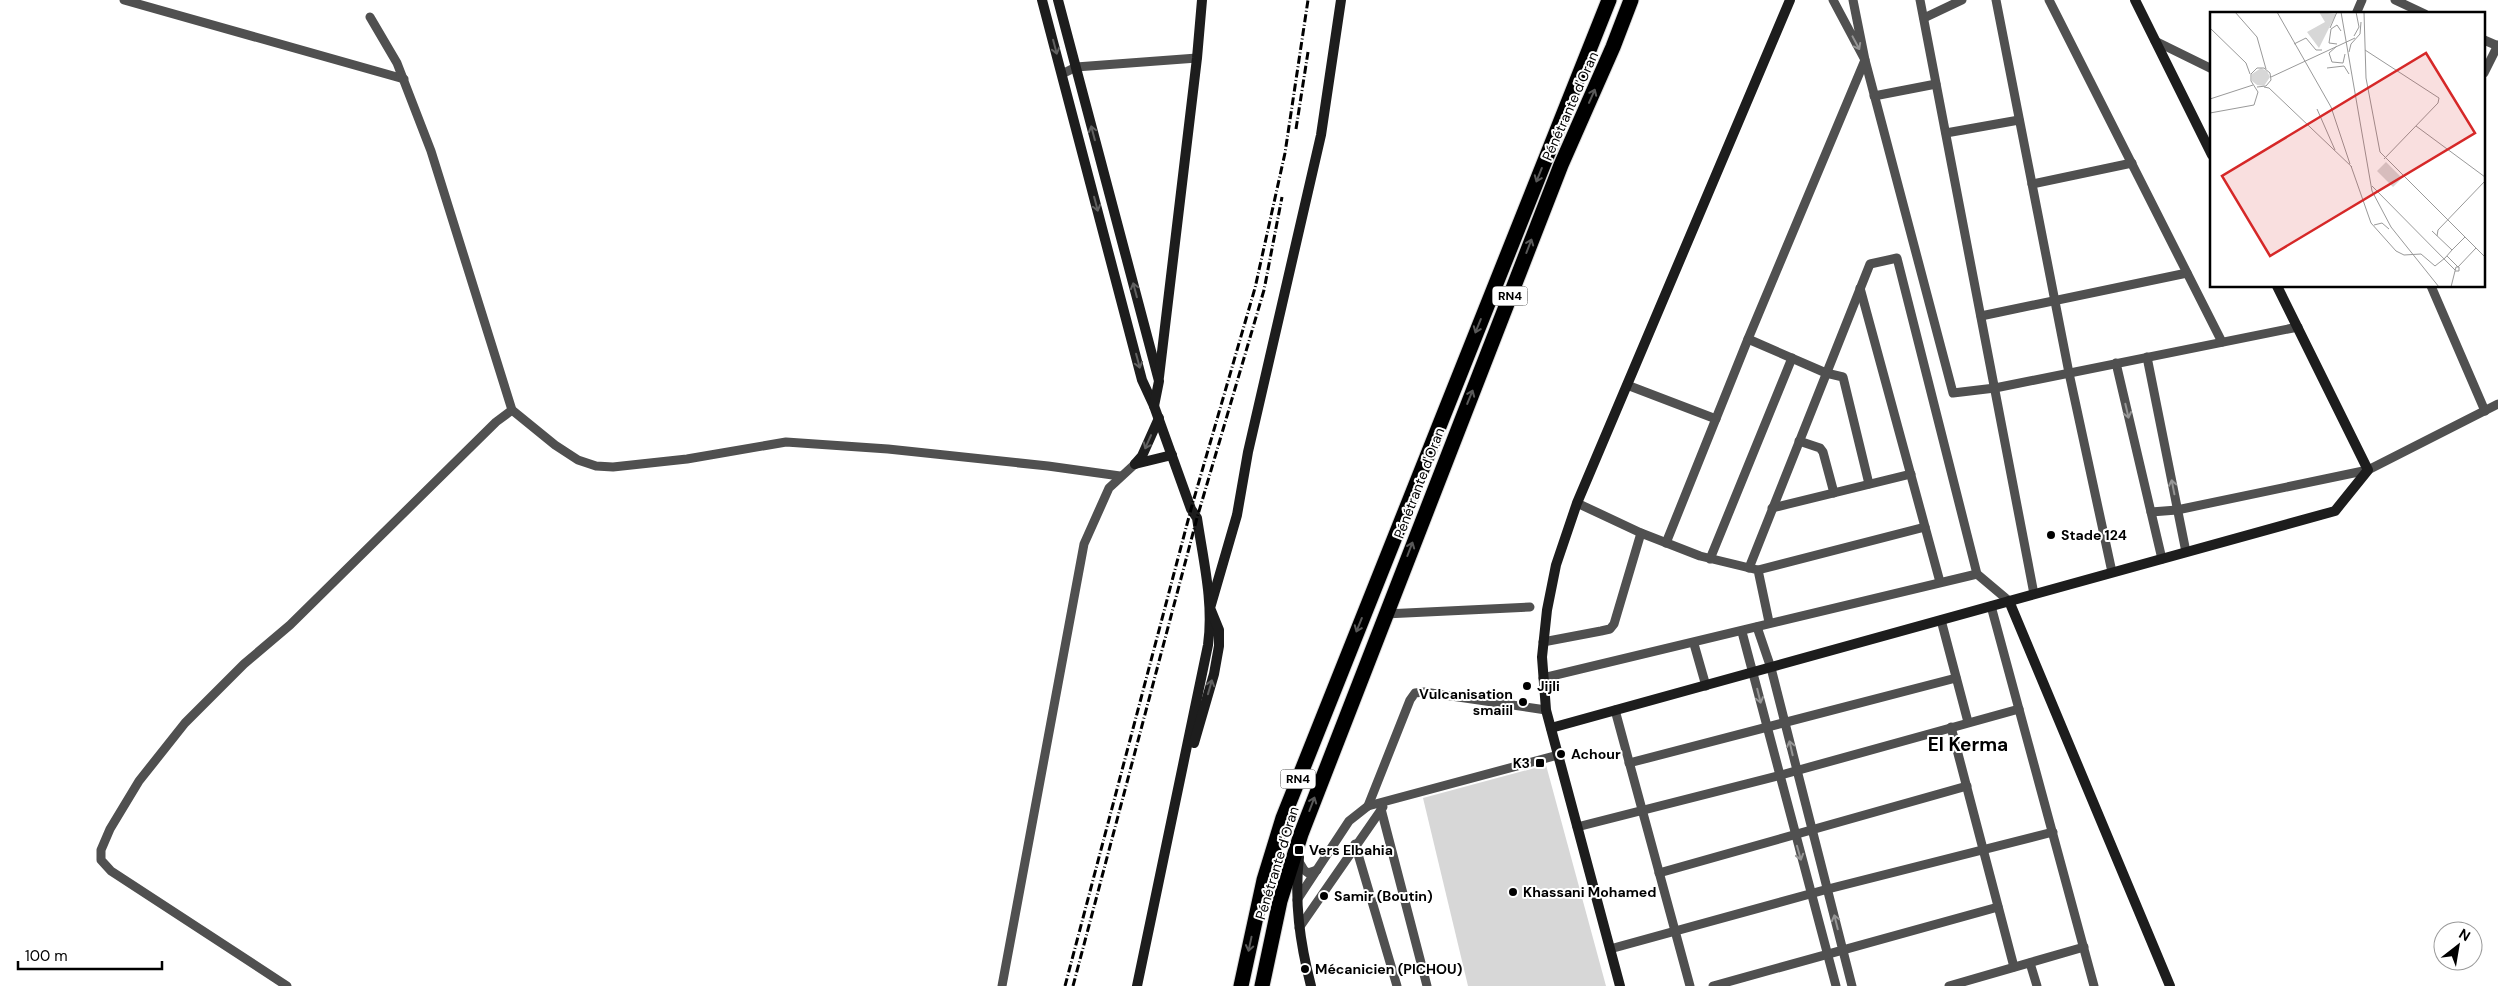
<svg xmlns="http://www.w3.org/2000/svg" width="2498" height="986" font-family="'DM Sans',sans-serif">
  <rect width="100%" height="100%" fill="#fff"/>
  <!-- green -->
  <polygon fill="#d7d7d7" points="1546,765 1606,986 1468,986 1423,798"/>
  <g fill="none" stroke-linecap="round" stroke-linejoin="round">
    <!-- highway casing -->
    <g stroke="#dbdbdb" stroke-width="17">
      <g id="highway">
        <polyline points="1241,986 1264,880 1283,818 1609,0"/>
        <polyline points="1262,986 1280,901 1301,834 1561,165 1613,47 1631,0"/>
      </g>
    </g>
    <!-- street -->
    <g stroke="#505050" stroke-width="9">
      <polyline points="124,0 404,79"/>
      <polyline points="1833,0 1865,60 1853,0"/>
      <polyline points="1920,0 2034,594"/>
      <polyline points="1996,0 2069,373 2112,572"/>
      <polyline points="2049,0 2222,342"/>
      <polyline points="2395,0 2425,14"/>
      <polyline points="2356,14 2362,0"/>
      <polyline points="370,17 397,63 431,151 512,410 555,445 578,460 596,466 613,467 687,459 786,442 888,449 1048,466 1120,476"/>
      <polyline points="1924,18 1962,0"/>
      <polyline points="2484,40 2498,46"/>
      <polyline points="2155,41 2212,69"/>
      <polyline points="2484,73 2498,45"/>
      <polyline points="1062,74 1076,67 1197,58"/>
      <polyline points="1874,96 1936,84"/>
      <polyline points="1946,133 2019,120"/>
      <polyline points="2032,184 2132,163"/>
      <polyline points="2431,286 2485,411"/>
      <polyline points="1860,288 1940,582"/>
      <polyline points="1981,316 2187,273"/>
      <polyline points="1748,339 1826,373 1843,377 1869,484"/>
      <polyline points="2147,357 2186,552"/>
      <polyline points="2116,363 2162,559"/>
      <polyline points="1627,385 1716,419"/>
      <polyline points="1799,441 1820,448 1823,452 1834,493"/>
      <polyline points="1577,503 1641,533 1700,556 1758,570 1769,622"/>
      <polyline points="1772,508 1911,474"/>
      <polyline points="2151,512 2177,510 2368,470 2498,404"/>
      <polyline points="1666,543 1748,339 1865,60 1953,393 1995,388 2298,327"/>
      <polyline points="1710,559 1792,358"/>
      <polyline points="1749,568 1870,264 1897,258 1977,574 2009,601"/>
      <polyline points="1758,570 1925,527"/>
      <polyline points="1991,606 2094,986"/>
      <polyline points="1385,614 1530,607"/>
      <polyline points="1941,620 1968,722"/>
      <polyline points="1757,627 1771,668 1852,986"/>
      <polyline points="1742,632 1836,986"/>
      <polyline points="1543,642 1601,631 1610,629 1614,624 1641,533"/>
      <polyline points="1694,644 1706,686"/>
      <polyline points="1543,678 1977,574"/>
      <polyline points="1615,710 1690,986"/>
      <polyline points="1951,727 2014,967"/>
      <polyline points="1629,763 1956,678"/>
      <polyline points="1368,806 1410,700 1415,693 1424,692 1546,710"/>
      <polyline points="1381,809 1427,986"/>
      <polyline points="1577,827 1781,775 2019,709"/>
      <polyline points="1355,844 1397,986"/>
      <polyline points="1298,860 1304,870 1308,873 1317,870"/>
      <polyline points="1659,873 1967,786"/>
      <polyline points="1297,900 1349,821 1368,806 1558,755"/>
      <polyline points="1299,928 1383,807"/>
      <polyline points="1610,949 1828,889 2053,832"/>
      <polyline points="2030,963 2037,986"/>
      <polyline points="287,986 111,871 101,860 101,850 110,829 139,781 185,723 244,664 290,625 496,422 512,410"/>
      <polyline points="1002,986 1084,544 1109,488 1135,464"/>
      <polyline points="1713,986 1998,907"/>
      <polyline points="1949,986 2084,947"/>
    </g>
    <!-- secondary -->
    <g stroke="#1d1d1d" stroke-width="10">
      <path d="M1042,0l100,380 12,26 37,103 6,9c6,41 17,85 11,127l-71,341"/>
      <polyline points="1058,0 1159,381 1154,406"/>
      <polyline points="2135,0 2212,155"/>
      <polyline points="1159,377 1197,58 1202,0"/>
      <polyline points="1135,464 1142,456 1159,418"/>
      <polyline points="1135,464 1172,455"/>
      <polyline points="2009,601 2170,986"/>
      <polyline points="1551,728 2335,511 2368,470 2277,286"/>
      <polyline points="1194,743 1214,674 1219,646 1219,630 1210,608 1237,515 1248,452 1321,135 1341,0"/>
      <path d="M1299,857c-5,45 1,86 12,129"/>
      <polyline points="1620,986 1546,710 1542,657 1547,610 1556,565 1577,503 1790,0"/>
    </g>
    <!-- highway -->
    <use href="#highway" stroke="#000" stroke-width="15"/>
    <!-- rail -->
    <g stroke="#000" stroke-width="3" stroke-dasharray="8 2.5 1 2.5" stroke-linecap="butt">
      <polyline points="1296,129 1308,52"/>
      <polyline points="1065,986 1191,509 1255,288 1285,153 1308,0"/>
      <polyline points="1073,986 1197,518 1264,290 1282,197"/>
    </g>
  </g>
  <!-- one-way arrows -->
  <defs><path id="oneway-shaft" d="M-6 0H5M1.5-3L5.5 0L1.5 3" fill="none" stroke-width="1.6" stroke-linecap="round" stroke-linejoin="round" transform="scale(1.25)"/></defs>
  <g stroke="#969696">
    <use href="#oneway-shaft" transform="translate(1856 43) rotate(62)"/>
    <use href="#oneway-shaft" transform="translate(2127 411) rotate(77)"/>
    <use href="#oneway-shaft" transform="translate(2173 487) rotate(-101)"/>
    <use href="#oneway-shaft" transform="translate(1759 696) rotate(76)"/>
    <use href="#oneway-shaft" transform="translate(1791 748) rotate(-103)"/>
    <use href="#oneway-shaft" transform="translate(1799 853) rotate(74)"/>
    <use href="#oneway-shaft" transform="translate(1836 922) rotate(-104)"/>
  </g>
  <g stroke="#616161">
    <use href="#oneway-shaft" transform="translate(1055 47) rotate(75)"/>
    <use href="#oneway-shaft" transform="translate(1093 133) rotate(-105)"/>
    <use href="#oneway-shaft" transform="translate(1096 204) rotate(75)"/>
    <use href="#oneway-shaft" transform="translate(1135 290) rotate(-105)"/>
    <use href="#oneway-shaft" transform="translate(1138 361) rotate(75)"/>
    <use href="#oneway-shaft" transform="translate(1148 442) rotate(114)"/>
    <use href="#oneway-shaft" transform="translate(1210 687) rotate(-74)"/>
  </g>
  <g stroke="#595959">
    <use href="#oneway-shaft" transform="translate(1592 96) rotate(-66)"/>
    <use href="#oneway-shaft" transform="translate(1539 175) rotate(112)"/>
    <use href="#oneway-shaft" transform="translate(1529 246) rotate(-69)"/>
    <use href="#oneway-shaft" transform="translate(1478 326) rotate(112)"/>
    <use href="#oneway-shaft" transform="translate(1470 397) rotate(-68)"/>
    <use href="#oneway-shaft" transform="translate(1410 549) rotate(-69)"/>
    <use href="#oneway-shaft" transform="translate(1359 625) rotate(112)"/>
    <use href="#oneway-shaft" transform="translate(1312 804) rotate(-69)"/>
    <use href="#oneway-shaft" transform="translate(1250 944) rotate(102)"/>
  </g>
  <!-- markers -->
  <g fill="#000" stroke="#fff" stroke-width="2">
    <circle cx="2051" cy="535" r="5"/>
    <circle cx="1527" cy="686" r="5"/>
    <circle cx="1523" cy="702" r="5"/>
    <circle cx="1561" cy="754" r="5"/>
    <rect x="1535" y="758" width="10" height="10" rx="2.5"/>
    <rect x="1294" y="845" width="10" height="10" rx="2.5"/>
    <circle cx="1513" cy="892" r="5"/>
    <circle cx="1324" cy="896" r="5"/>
    <circle cx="1305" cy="969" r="5"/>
  </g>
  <g text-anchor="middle" stroke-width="4" stroke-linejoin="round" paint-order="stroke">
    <!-- shield labels -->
    <g fill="#fff" stroke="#4c4c4c" stroke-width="1">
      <rect x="1492.5" y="286.5" width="35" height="19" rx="4"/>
      <rect x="1280.5" y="769.5" width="35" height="19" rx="4"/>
    </g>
    <g font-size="12" font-weight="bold" fill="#000">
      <text x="1510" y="300">RN4</text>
      <text x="1298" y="783">RN4</text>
    </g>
    <!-- street labels -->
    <g font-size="14" fill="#000" stroke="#fff">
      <text transform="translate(1570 106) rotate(-66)" y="5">Pénétrante d'Oran</text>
      <text transform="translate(1419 483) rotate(-69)" y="5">Pénétrante d'Oran</text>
      <text transform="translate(1277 863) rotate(-73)" y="5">Pénétrante d'Oran</text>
    </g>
    <!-- poi labels -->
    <g font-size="14" font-weight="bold" fill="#000" stroke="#fff" text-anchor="start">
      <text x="2061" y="540">Stade 124</text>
      <text x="1537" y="691">Jijli</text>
      <text x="1513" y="699" text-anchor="end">Vulcanisation<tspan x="1513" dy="16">smaiil</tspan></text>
      <text x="1571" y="759">Achour</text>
      <text x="1530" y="768" text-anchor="end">K3</text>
      <text x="1309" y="855">Vers Elbahia</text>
      <text x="1523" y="897">Khassani Mohamed</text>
      <text x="1334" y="901">Samir (Boutin)</text>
      <text x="1315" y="974">Mécanicien (PICHOU)</text>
    </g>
    <!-- district labels -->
    <g font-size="19" font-weight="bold" fill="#000" stroke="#fff">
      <text x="1968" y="751">El Kerma</text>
    </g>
  </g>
  <!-- overview -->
  <g transform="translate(2210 12)">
    <rect width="275" height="275" fill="#fff"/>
    <path d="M109,0l17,2 -17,34 -12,-16 18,-10zM51,56l6,3 3,6 -6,9 -7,-1 -5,-4v-7zM176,150l16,16 -9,9 -16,-16z" fill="#d7d7d7"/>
    <path fill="none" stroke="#999" stroke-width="1" d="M25,0l22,25 9,32M67,0l54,95 19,57M131,0l31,179 19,36 48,60M154,0l2,66 14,74 105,105M0,16l36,35 4,11M120,16l7,-16M144,24l5,-9 -3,-15M84,32l12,-6 10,12h6M127,32l-8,-1 2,-14 6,-4 4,6M127,34l-8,7 3,9 11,1 2,-9M155,38l74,48 -1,5 -54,56M139,40l2,-8 9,-10 1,-12M117,56l17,-2 5,8M61,65l84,-39M54,75l5,1 83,79M0,87l43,-14M107,97l18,41M0,101l44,-8 4,-13 -7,-11v-7l6,-6h7l6,5 1,7 -5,6 -9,1M206,114l69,51M141,154l20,57 25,28 8,4 17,-1 14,12 10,-8M162,174l83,84M164,213l8,-2 7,6M222,219l20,19 -7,8M227,224l1,-6 47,-49M242,238l13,-13M237,244l11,11 18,-19M249,255v4h-4l1,-4zM241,275l4,-16"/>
    <path fill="#d62828" fill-opacity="0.15" stroke="#d62828" stroke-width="2.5" d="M216,41l49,80 -205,123 -48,-80z"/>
    <rect width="275" height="275" fill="none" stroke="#000" stroke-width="2.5"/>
  </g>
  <!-- north arrow -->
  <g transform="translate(2458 946) rotate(31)"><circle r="24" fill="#ffffff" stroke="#999999"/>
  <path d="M0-4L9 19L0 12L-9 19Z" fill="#000000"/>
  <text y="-8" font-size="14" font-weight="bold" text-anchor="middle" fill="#000000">N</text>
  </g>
  <!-- scale -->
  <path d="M18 961v8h144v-8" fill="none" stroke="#000000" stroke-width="2.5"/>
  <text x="25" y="961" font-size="15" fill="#000000" stroke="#ffffff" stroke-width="4" paint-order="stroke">100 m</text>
</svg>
